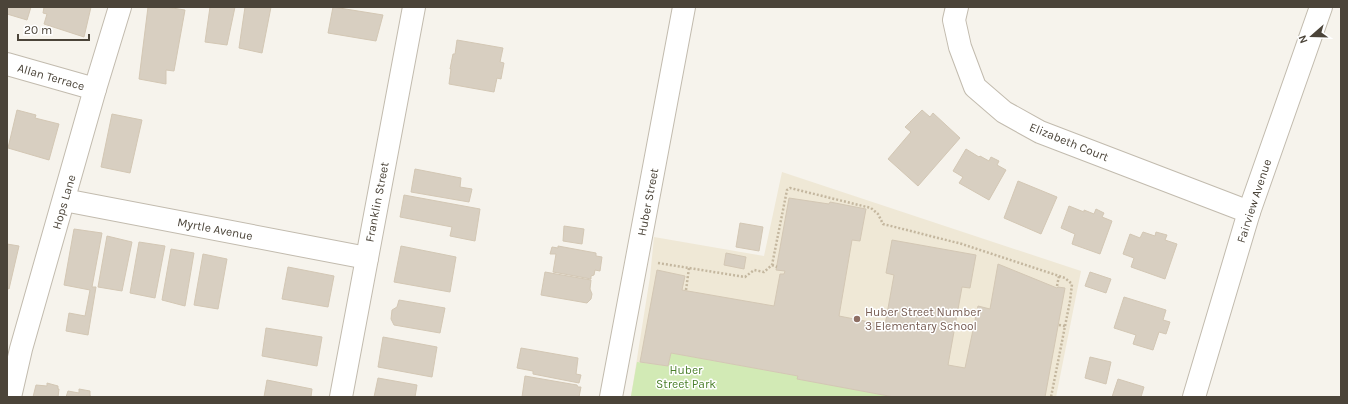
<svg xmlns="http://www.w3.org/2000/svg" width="1348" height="404" font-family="Karla,sans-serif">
  <rect width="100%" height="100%" fill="#f6f3ec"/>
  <!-- education -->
  <polygon fill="#efe8d6" points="782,172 1081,271 1056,397 631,396 650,277 654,237 764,256"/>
  <!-- green -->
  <polygon fill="#d2eab5" points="671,353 798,376 798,379 894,397 631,396 637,362 668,366"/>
  <!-- building -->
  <g fill="#d8cfc1" stroke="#d3c7b4">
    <polygon points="7,7 31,7 27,20 7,14"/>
    <polygon points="44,7 91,7 84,37 44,24 47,14 43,13"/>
    <polygon points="148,7 166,7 185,10 174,71 166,70 166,84 139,79"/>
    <polygon points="210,7 235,7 227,45 205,42"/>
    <polygon points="245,7 271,7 262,53 239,48"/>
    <polygon points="333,7 383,15 376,41 328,33"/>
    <polygon points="457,40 503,48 500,62 504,63 501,79 497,78 494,92 449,84 451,69 450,69 453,54 455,54"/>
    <polygon points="17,110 36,115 35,118 59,124 49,160 8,148"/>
    <polygon points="922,110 930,117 933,113 960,138 918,186 888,159 911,132 905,127"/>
    <polygon points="112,114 142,120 130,173 101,167"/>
    <polygon points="966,149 979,157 980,156 989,161 991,157 999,161 997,165 1006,170 989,200 959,183 963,177 953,171"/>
    <polygon points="415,169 461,178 460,187 472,189 469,202 411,192"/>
    <polygon points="1018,181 1057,197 1041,234 1004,218"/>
    <polygon points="404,195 480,209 475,241 450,236 452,227 400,217"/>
    <polygon points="789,198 829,204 830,202 866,209 860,241 852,240 839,316 885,325 894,275 886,273 892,240 976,255 970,288 962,287 948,365 965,368 978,306 990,309 998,264 1057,288 1058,287 1065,288 1045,397 894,397 797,379 798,376 671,353 668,366 640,362 657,270 685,276 682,290 774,306 780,274 784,274 785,271 776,270"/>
    <polygon points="1069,206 1084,212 1084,210 1094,214 1096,209 1104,213 1102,217 1112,221 1100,254 1072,244 1075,234 1061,228"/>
    <polygon points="740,223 763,227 759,251 736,247"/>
    <polygon points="564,226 584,229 582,244 563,241"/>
    <polygon points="74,229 102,233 92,287 96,287 88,335 66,331 69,313 85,316 90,290 64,285"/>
    <polygon points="1143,232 1155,236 1156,232 1167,235 1165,240 1177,244 1165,279 1131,267 1134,258 1123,254 1130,234 1140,238"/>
    <polygon points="107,236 132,242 122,291 98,287"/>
    <polygon points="139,242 165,246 155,298 130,293"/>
    <polygon points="7,244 19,246 9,289 7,288"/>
    <polygon points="401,246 456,257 450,292 394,282"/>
    <polygon points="558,246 596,253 596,256 602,257 600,271 595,270 594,275 591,276 591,279 553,272 556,254 550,254 552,247 558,248"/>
    <polygon points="171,249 194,253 185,306 162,300"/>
    <polygon points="726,253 746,257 744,269 724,265"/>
    <polygon points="203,254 227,259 218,309 194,305"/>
    <polygon points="288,267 334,276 328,307 282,299"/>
    <polygon points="545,272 591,280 590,289 592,294 591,299 587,303 541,295"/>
    <polygon points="1090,272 1111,279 1106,293 1085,286"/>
    <polygon points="1124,297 1166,310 1163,320 1170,322 1166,334 1159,332 1153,350 1133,344 1136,335 1114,328"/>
    <polygon points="399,300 445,308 440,333 394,325 391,319 392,310 397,307"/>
    <polygon points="266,328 322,337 317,366 262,356"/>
    <polygon points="383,337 437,347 432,377 378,367"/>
    <polygon points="521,348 578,358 576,374 581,375 579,383 533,374 533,371 517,368"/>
    <polygon points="1090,357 1111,362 1106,384 1085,378"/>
    <polygon points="525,376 571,384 577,385 578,387 581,387 579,397 522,397"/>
    <polygon points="378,378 417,385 415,397 374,397"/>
    <polygon points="1118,379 1144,387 1141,397 1112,397"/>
    <polygon points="267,380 312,389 311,397 264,397"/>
    <polygon points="47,383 58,386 58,389 59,389 58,397 33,397 36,385 47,386"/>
    <polygon points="79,389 90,391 90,396 91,396 91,397 66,397 68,391 79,393"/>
  </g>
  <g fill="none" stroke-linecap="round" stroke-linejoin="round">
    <!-- minor casing -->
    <g stroke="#c2bbae" stroke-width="24">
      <g id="minor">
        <polyline points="957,7 954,20 960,47 975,87 1004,112 1040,132 1249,212"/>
        <polyline points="7,64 95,89"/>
        <polyline points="64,200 367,258"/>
        <polyline points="10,397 21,349 95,89 120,7"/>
        <polyline points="341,397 414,7"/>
        <polyline points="611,397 684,7"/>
        <polyline points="1194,397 1249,212 1321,7"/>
      </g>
    </g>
    <!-- path -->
    <g stroke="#c4b79f" stroke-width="2.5" stroke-dasharray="2 2" stroke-linecap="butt">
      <polyline points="658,263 745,277 754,270 764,272 772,265 787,190 790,188 871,208 878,214 883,224 962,244 1065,278 1072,284 1070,301 1051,397"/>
      <polyline points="772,265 777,267"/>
      <polyline points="1057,286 1059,276"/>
      <polyline points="686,290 689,268"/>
      <polyline points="1059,325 1065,326"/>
    </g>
    <!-- minor -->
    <use href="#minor" stroke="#fff" stroke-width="22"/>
  </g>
  <!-- markers -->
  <circle fill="#8d6e63" stroke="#fff" stroke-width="1.5" cx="857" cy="319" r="4"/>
  <g text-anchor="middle" stroke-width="3" stroke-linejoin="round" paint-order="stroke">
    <!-- street labels -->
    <g font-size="12" fill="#4b4439" stroke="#fff">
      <text transform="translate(51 77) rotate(16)" y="4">Allan Terrace</text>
      <text transform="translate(1069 142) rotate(22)" y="4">Elizabeth Court</text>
      <text transform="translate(1254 201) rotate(-72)" y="4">Fairview Avenue</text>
      <text transform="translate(64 202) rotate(-74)" y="4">Hops Lane</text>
      <text transform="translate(377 202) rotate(-79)" y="4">Franklin Street</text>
      <text transform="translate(648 202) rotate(-79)" y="4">Huber Street</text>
      <text transform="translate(215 229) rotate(11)" y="4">Myrtle Avenue</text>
    </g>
    <!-- education labels -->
    <g font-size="12" fill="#785e54" stroke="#fff" text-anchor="start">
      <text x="865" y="316">Huber Street Number<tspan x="865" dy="14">3 Elementary School</tspan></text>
    </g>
    <!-- park labels -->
    <g font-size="12" fill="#4a7f2a" stroke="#fff">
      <text x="686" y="374">Huber<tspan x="686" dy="14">Street Park</tspan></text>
    </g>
  </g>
  <!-- border -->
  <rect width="1348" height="404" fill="none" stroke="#4b4439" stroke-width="16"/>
  <!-- north arrow -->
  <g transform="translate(1312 36) rotate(250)" stroke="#ffffff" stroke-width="3" paint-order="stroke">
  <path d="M0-3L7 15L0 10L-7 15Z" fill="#4b4439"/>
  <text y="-6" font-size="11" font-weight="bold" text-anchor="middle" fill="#4b4439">N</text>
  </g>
  <!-- scale -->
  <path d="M18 34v6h71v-6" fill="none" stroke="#4b4439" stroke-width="2"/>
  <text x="24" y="34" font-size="12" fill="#4b4439" stroke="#ffffff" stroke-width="3" paint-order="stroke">20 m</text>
</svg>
